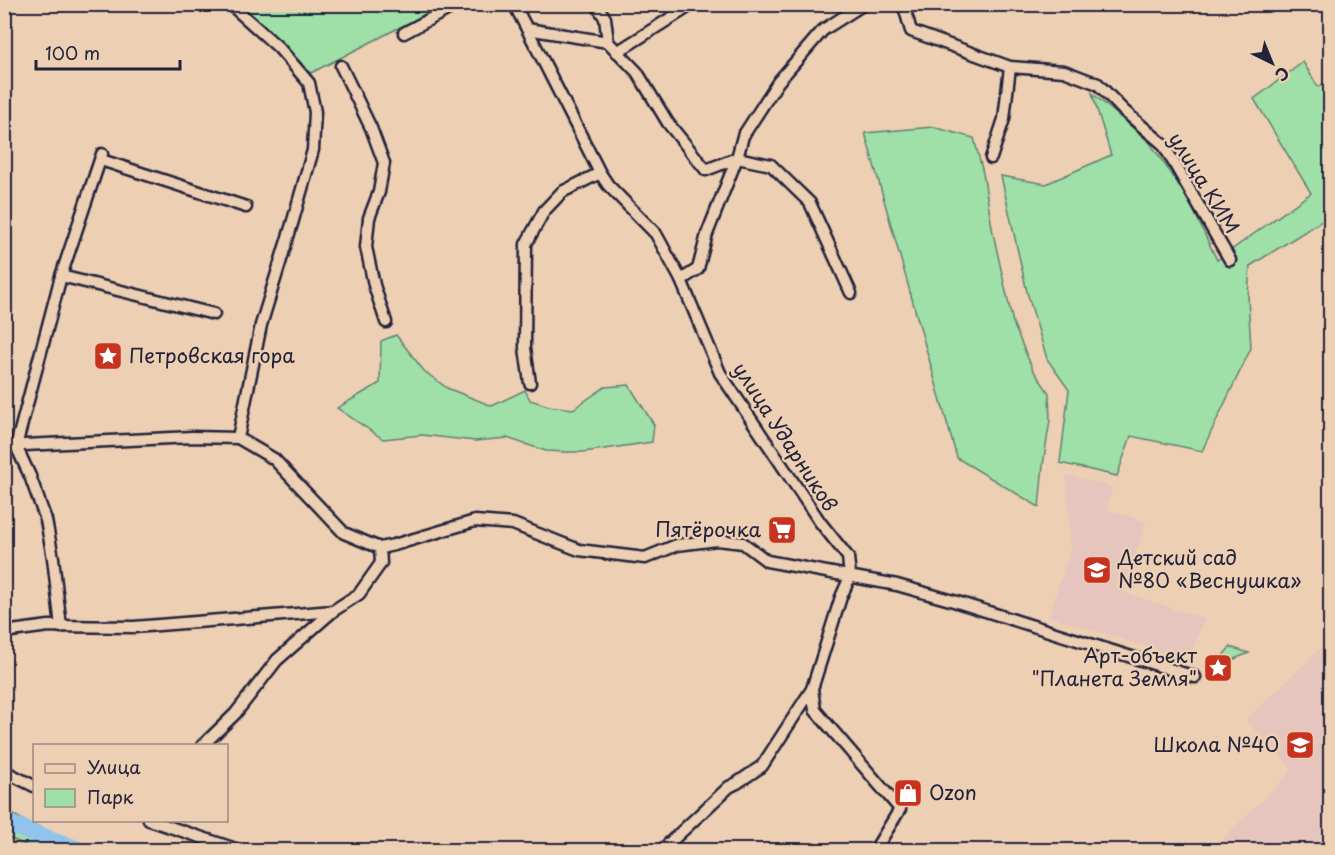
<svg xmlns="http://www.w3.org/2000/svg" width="1335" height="855" font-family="'Playpen Sans',sans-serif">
  <rect width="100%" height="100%" fill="#edcfb3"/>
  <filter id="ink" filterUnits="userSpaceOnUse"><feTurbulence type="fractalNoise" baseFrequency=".0167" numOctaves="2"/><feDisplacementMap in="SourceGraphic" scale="12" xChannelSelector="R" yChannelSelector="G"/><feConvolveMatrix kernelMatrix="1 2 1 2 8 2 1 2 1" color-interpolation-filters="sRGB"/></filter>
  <g filter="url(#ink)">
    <!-- built -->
    <g fill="#e5c5bd">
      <polygon points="1066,475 1112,487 1107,509 1146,522 1123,592 1204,619 1188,660 1049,616 1071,547"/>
      <polygon points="1330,640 1330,850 1227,850 1220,842 1293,770 1246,720"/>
    </g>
    <!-- green -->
    <g fill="#9fdfa8" stroke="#608072" stroke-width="1.5">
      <polygon points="241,5 443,5 311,73 261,22"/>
      <polygon points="1303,62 1318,87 1330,80 1330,221 1320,222 1250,266 1248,297 1251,348 1202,451 1131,436 1117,476 1060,463 1069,390 1047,359 1027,292 1001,176 1046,184 1111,155 1092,93 1150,143 1186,195 1217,260 1311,193 1254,99"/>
      <polygon points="933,127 974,138 983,173 993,233 1013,323 1033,370 1049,393 1050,420 1043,465 1039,507 957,458 865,133"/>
      <polygon points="396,335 424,371 447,388 492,406 525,390 530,400 549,406 573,409 605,387 629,385 654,425 652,442 584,452 565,452 546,451 507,438 475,441 422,435 383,439 337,408 380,383 381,341"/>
      <polygon points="1230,647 1249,653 1227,662 1221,658"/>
      <polygon points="5,810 37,828 85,850 36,850 5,836"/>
    </g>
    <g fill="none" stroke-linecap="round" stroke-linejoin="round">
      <!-- river -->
      <polyline stroke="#90c4ed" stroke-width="18" points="4,822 78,850"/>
      <!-- minor casing -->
      <g stroke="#22223b" stroke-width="15">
        <g id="minor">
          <polyline points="230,4 279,48 309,83 315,112 313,150 292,224 261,325 238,438"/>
          <polyline points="514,4 527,29 600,173 608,185 656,234 681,280 720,373 820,522 848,557 850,577 841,597 812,689 815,710 900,809 875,850"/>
          <polyline points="596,4 605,18 608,42 637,72 668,123 706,170 737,158 771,165 810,203 851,293"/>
          <polyline points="901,4 905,10 911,31 1010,67 1064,71 1098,84 1123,110 1163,144 1230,260"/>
          <polyline points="527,29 608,42"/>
          <polyline points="404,33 458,4"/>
          <polyline points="617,52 693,4"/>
          <polyline points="341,66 371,128 384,163 379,192 369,218 366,247 374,285 386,322"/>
          <polyline points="991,158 1004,119 1010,67"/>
          <polyline points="101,160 246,207"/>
          <polyline points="61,276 214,314"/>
          <polyline points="681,280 698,269 707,234 737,158 743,136 778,82 823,30 864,4"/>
          <polyline points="530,383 525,348 526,244 544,211 562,192 600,173"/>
          <polyline points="4,446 192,437 238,438 274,459 344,533 380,548 394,545 475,521 513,524 579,550 645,558 677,545 717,540 743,543 767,561 897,585 957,602 1195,677"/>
          <polyline points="61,627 53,558 46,520 30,476 16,446 61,276 102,154"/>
          <polyline points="4,632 49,626 134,627 333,611 359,594 381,563 380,548"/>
          <polyline points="202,746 235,714 277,660 333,611"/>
          <polyline points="4,771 34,786"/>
          <polyline points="149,820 239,850"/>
          <polyline points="662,850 729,787 737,783 762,766 812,689"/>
        </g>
      </g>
      <!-- minor -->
      <use href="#minor" stroke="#edcfb3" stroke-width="10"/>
    </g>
  </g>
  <!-- icons -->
  <defs>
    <g id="sight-square" transform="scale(1.5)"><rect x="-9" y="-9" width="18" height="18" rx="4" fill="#c8321e" stroke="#edcfb3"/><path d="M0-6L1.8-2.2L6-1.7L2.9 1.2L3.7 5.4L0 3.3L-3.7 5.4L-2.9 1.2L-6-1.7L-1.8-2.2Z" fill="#fff"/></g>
    <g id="supermarket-square" transform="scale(1.5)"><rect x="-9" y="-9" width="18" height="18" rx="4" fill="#c8321e" stroke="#edcfb3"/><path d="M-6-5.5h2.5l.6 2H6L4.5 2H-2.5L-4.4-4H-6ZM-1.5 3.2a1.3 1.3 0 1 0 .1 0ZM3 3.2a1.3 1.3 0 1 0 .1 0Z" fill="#fff"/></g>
    <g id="school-square" transform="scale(1.5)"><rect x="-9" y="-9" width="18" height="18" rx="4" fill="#c8321e" stroke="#edcfb3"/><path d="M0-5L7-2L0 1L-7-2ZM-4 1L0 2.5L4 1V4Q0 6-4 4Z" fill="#fff"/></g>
    <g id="shop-square" transform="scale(1.5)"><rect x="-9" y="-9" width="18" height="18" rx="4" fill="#c8321e" stroke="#edcfb3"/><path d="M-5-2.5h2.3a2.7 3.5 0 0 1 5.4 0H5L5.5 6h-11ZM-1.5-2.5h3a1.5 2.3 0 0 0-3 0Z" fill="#fff"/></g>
  </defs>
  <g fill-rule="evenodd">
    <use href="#sight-square" x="108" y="356"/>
    <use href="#supermarket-square" x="782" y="530"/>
    <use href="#school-square" x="1097" y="570"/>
    <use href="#sight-square" x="1218" y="668"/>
    <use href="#school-square" x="1300" y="745"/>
    <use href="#shop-square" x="908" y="793"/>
  </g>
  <g text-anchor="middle" stroke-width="5" stroke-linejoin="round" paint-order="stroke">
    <!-- street labels -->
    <g font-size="20" fill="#22223b" stroke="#edcfb3">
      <text transform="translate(1204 183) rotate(58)" y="7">улица КИМ</text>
      <text transform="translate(785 437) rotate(57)" y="7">улица Ударников</text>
    </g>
    <!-- poi labels -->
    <g font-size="20" fill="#22223b" stroke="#edcfb3" text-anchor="start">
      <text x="129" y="363">Петровская гора</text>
      <text x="761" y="537" text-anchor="end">Пятёрочка</text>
      <text x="1118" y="565">Детский сад<tspan x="1118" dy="23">№80 «Веснушка»</tspan></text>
      <text x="1197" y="663" text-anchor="end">Арт-объект<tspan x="1197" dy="23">"Планета Земля"</tspan></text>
      <text x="1279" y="752" text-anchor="end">Школа №40</text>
      <text x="929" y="800">Ozon</text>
    </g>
  </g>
  <!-- margin -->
  <rect width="1335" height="855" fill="none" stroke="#edcfb3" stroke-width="24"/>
  <rect x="12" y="12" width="1311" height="831" fill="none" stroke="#22223b" stroke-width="2" filter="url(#ink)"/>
  <!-- legend -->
  <rect x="33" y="744" width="195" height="78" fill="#edcfb3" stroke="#9c8a83" stroke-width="1.5"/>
  <rect x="45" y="764" width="30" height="9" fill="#edcfb3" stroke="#9c8a83" stroke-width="1.5"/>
  <text x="87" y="774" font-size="18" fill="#22223b">Улица</text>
  <rect x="45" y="789" width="30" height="18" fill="#9fdfa8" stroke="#9c8a83" stroke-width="1.5"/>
  <text x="87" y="804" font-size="18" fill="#22223b">Парк</text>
  <!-- north arrow -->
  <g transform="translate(1272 63) rotate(137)" stroke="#edcfb3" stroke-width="4.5" paint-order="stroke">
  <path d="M0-4.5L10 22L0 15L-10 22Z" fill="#22223b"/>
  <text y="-9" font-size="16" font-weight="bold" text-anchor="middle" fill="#22223b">С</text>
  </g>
  <!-- scale -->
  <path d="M36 60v9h144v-9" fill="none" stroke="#22223b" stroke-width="3"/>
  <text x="45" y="60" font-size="18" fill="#22223b" stroke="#edcfb3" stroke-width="4.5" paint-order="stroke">100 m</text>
</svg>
